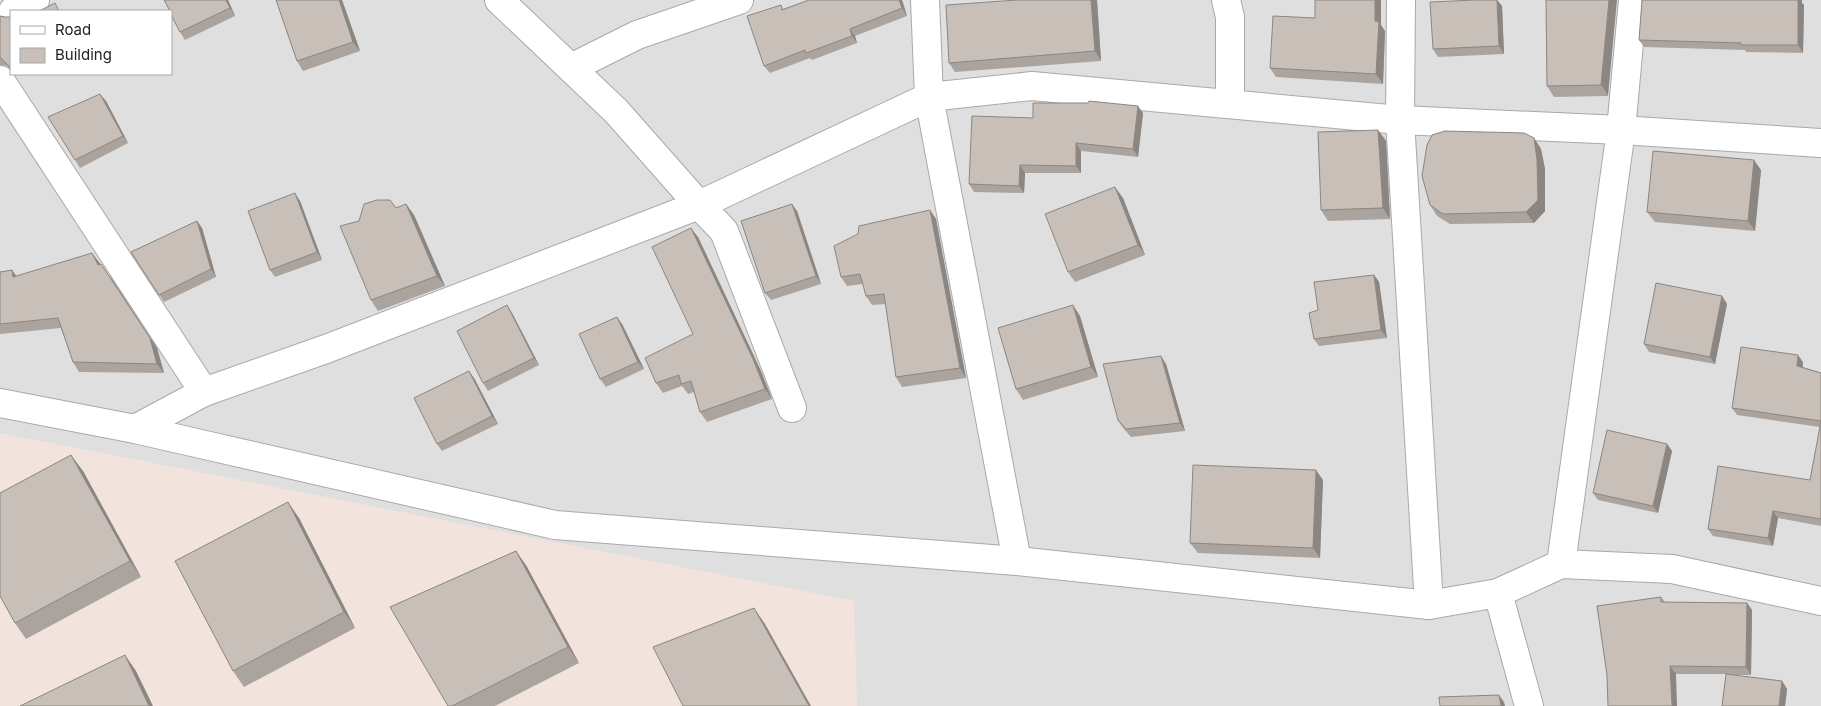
<svg xmlns="http://www.w3.org/2000/svg" width="1821" height="706" font-family="Inter,sans-serif">
  <rect width="100%" height="100%" fill="#f2efe9"/>
  <!-- residential -->
  <path fill="#e0dfdf" fill-rule="evenodd" d="M0,0h1821v706h-1821zM11,11h160v63h-160z"/>
  <!-- military -->
  <polygon fill="#f3e3dd" points="0,433 854,601 857,706 0,706"/>
  <g fill="none" stroke-linecap="round" stroke-linejoin="round">
    <!-- street casing -->
    <g stroke="#a9a9a9" stroke-width="30">
      <g id="street">
        <polyline points="499,0 616,111 699,205 724,231 792,408"/>
        <polyline points="925,0 929,97 1017,561"/>
        <polyline points="1226,0 1230,17 1230,104"/>
        <polyline points="1401,0 1400,120 1429,605"/>
        <polyline points="13,11 35,0"/>
        <polyline points="571,68 637,35 739,0"/>
        <polyline points="0,80 204,392"/>
        <polyline points="0,403 135,429 555,525 1017,561 1429,605 1498,593 1561,564 1672,569 1821,601"/>
        <polyline points="135,429 204,392 326,349 699,205 929,97 1032,86 1400,120 1621,130 1821,143"/>
        <polyline points="1561,564 1621,130 1633,0"/>
        <polyline points="1498,593 1529,706"/>
      </g>
    </g>
    <!-- street -->
    <use href="#street" stroke="#fff" stroke-width="28"/>
  </g>
  <!-- wall -->
  <g fill="#aba49e">
    <polygon points="164,0 228,0 235,16 185,40 180,32"/>
    <polygon points="276,0 342,0 360,51 303,71 297,61"/>
    <polygon points="809,0 902,0 907,16 855,36 857,43 812,60 810,58 770,73 764,66 781,5 783,9"/>
    <polygon points="1017,0 1097,0 1101,61 955,72 949,63"/>
    <polygon points="1315,0 1381,0 1381,25 1385,31 1383,84 1276,77 1270,68 1315,18"/>
    <polygon points="1475,0 1497,0 1502,6 1504,54 1438,57 1433,49"/>
    <polygon points="1546,0 1608,96 1554,97 1547,86"/>
    <polygon points="1642,0 1802,0 1802,3 1804,5 1803,53 1746,52 1745,50 1644,47 1639,40"/>
    <polygon points="0,16 5,17 11,17 11,71 7,66 0,65"/>
    <polygon points="106,101 128,143 80,168 75,160"/>
    <polygon points="1143,113 1138,157 1081,151 1081,173 1025,173 1024,193 974,192 969,184 1033,118"/>
    <polygon points="1378,130 1386,141 1390,219 1328,221 1321,210"/>
    <polygon points="1534,138 1541,149 1545,169 1545,211 1534,223 1450,224 1437,216 1430,205"/>
    <polygon points="1761,170 1755,231 1655,222 1647,212"/>
    <polygon points="1123,198 1145,255 1075,282 1068,272"/>
    <polygon points="300,201 322,260 275,277 270,270"/>
    <polygon points="406,204 414,215 445,286 378,311 371,300 359,221"/>
    <polygon points="930,210 936,219 966,378 902,387 896,377 886,304 872,305 866,296 863,284 847,286 841,277"/>
    <polygon points="797,211 821,284 771,300 765,293"/>
    <polygon points="197,221 202,228 216,277 164,302 131,252"/>
    <polygon points="698,237 760,369 772,399 707,422 700,412 694,392 688,394 682,386 663,393 656,383 693,334"/>
    <polygon points="99,262 157,348 164,373 79,372 73,362 61,328 0,334 0,272 12,270 16,276"/>
    <polygon points="1374,275 1379,282 1387,338 1319,346 1314,339 1318,310"/>
    <polygon points="1722,296 1727,304 1715,364 1649,352 1644,344"/>
    <polygon points="512,313 539,365 488,391 483,383"/>
    <polygon points="1080,316 1098,377 1023,400 1016,389"/>
    <polygon points="622,324 644,369 606,387 600,379"/>
    <polygon points="1803,362 1803,367 1821,373 1821,526 1778,518 1773,546 1713,536 1708,529 1810,480 1820,427 1737,415 1732,408"/>
    <polygon points="1166,364 1185,431 1131,437 1123,428 1118,420"/>
    <polygon points="474,378 498,424 442,451 437,444"/>
    <polygon points="1667,444 1672,451 1658,513 1598,500 1593,493"/>
    <polygon points="83,471 141,577 26,639 15,623"/>
    <polygon points="1323,480 1320,558 1198,553 1190,543"/>
    <polygon points="299,518 355,628 244,687 233,671"/>
    <polygon points="516,551 527,567 579,663 495,706 448,706"/>
    <polygon points="1661,597 1665,602 1747,603 1752,610 1751,675 1731,675 1782,681 1787,689 1785,706 1722,706 1726,674 1676,674 1608,706"/>
  </g>
  <!-- shaded-wall -->
  <g fill="#8b8681">
    <polygon points="226,0 228,0 235,16 230,8"/>
    <polygon points="339,0 342,0 360,51 353,42"/>
    <polygon points="899,0 902,0 907,16 902,8"/>
    <polygon points="1091,0 1097,0 1101,61 1095,51"/>
    <polygon points="1375,0 1381,0 1381,25 1385,31 1383,84 1376,74"/>
    <polygon points="1497,0 1502,6 1504,54 1499,46"/>
    <polygon points="1609,0 1617,0 1608,96 1601,85"/>
    <polygon points="1798,0 1802,0 1802,3 1804,5 1803,53 1798,45"/>
    <polygon points="850,29 855,36 857,43 852,36"/>
    <polygon points="100,94 106,101 128,143 123,136"/>
    <polygon points="1138,106 1143,113 1138,157 1133,149"/>
    <polygon points="1378,130 1386,141 1390,219 1383,208"/>
    <polygon points="1534,138 1541,149 1545,169 1545,211 1534,223 1526,212"/>
    <polygon points="1076,143 1081,151 1081,173 1076,166"/>
    <polygon points="1754,160 1761,170 1755,231 1748,221"/>
    <polygon points="1020,165 1025,173 1024,193 1019,186"/>
    <polygon points="1115,187 1123,198 1145,255 1138,245"/>
    <polygon points="295,193 300,201 322,260 317,252"/>
    <polygon points="406,204 414,215 445,286 437,276"/>
    <polygon points="792,204 797,211 821,284 816,276"/>
    <polygon points="930,210 936,219 966,378 960,368"/>
    <polygon points="197,221 202,228 216,277 211,269"/>
    <polygon points="691,228 698,237 760,369 772,399 765,389"/>
    <polygon points="92,253 99,262 105,275 98,265"/>
    <polygon points="12,270 19,280 13,277"/>
    <polygon points="108,273 157,348 164,373 157,364"/>
    <polygon points="1374,275 1379,282 1387,338 1381,330"/>
    <polygon points="1722,296 1727,304 1715,364 1710,357"/>
    <polygon points="507,305 512,313 539,365 534,358"/>
    <polygon points="1073,305 1080,316 1098,377 1091,367"/>
    <polygon points="617,317 622,324 644,369 638,362"/>
    <polygon points="1798,355 1803,362 1802,373 1797,366"/>
    <polygon points="1161,356 1166,364 1185,431 1180,423"/>
    <polygon points="469,371 474,378 498,424 492,416"/>
    <polygon points="1667,444 1672,451 1658,513 1653,506"/>
    <polygon points="71,455 83,471 141,577 130,561"/>
    <polygon points="1316,470 1323,480 1320,558 1313,548"/>
    <polygon points="288,502 299,518 355,628 344,612"/>
    <polygon points="1773,511 1778,518 1773,546 1768,538"/>
    <polygon points="516,551 527,567 579,663 568,647"/>
    <polygon points="1747,603 1752,610 1751,675 1746,667"/>
    <polygon points="754,608 765,624 811,706 809,706"/>
    <polygon points="125,655 136,671 153,706 149,706"/>
    <polygon points="1670,666 1676,674 1677,706 1672,706"/>
    <polygon points="1782,681 1787,689 1785,706 1779,706"/>
    <polygon points="1499,695 1504,702 1505,706 1501,706"/>
  </g>
  <!-- building -->
  <g fill="#c7bfb8" stroke="#8b8681">
    <polygon points="164,0 226,0 230,8 180,32 171,15 171,11 170,11"/>
    <polygon points="276,0 339,0 353,42 297,61"/>
    <polygon points="809,0 899,0 902,8 850,29 852,36 806,53 805,50 764,66 747,16 781,5 782,10"/>
    <polygon points="1017,0 1091,0 1095,51 949,63 946,5"/>
    <polygon points="1315,0 1375,0 1375,21 1379,22 1376,74 1270,68 1273,16 1315,18"/>
    <polygon points="1475,0 1497,0 1499,46 1433,49 1430,2"/>
    <polygon points="1546,0 1609,0 1601,85 1547,86"/>
    <polygon points="1642,0 1798,0 1798,45 1741,45 1741,43 1639,40"/>
    <polygon points="55,3 59,11 39,11"/>
    <polygon points="0,16 5,17 11,17 11,66 10,67 0,57"/>
    <polygon points="100,94 123,136 75,160 48,117"/>
    <polygon points="1089,101 1138,106 1133,149 1076,143 1076,166 1020,165 1019,186 969,184 972,116 1033,118 1033,103 1088,103"/>
    <polygon points="1378,130 1383,208 1321,210 1318,132"/>
    <polygon points="1445,131 1524,133 1534,138 1537,159 1538,200 1526,212 1443,214 1430,205 1422,176 1427,145 1432,135"/>
    <polygon points="1653,151 1754,160 1748,221 1647,212"/>
    <polygon points="1115,187 1138,245 1068,272 1045,214"/>
    <polygon points="295,193 317,252 270,270 248,211"/>
    <polygon points="377,200 390,200 396,208 406,204 437,276 371,300 340,226 359,221 364,204"/>
    <polygon points="792,204 816,276 765,293 741,221"/>
    <polygon points="930,210 960,368 896,377 884,294 866,296 860,274 841,277 834,246 858,234 859,226"/>
    <polygon points="197,221 211,269 159,295 131,252"/>
    <polygon points="691,228 753,359 765,389 700,412 691,381 681,384 679,375 656,383 645,358 693,334 652,247"/>
    <polygon points="92,253 98,265 101,264 150,338 157,364 73,362 58,318 0,324 0,272 12,270 13,277"/>
    <polygon points="1374,275 1381,330 1314,339 1309,313 1318,310 1314,282"/>
    <polygon points="1656,283 1722,296 1710,357 1644,344"/>
    <polygon points="507,305 534,358 483,383 457,331"/>
    <polygon points="1073,305 1091,367 1016,389 998,328"/>
    <polygon points="617,317 638,362 600,379 579,334"/>
    <polygon points="1741,347 1798,355 1797,366 1821,373 1821,519 1773,511 1768,538 1708,529 1718,466 1810,480 1821,421 1732,408"/>
    <polygon points="1161,356 1180,423 1126,429 1118,420 1103,364"/>
    <polygon points="469,371 492,416 437,444 414,398"/>
    <polygon points="1607,430 1667,444 1653,506 1593,493"/>
    <polygon points="71,455 130,561 15,623 0,596 0,493"/>
    <polygon points="1193,465 1316,470 1313,548 1190,543"/>
    <polygon points="288,502 344,612 233,671 175,561"/>
    <polygon points="516,551 568,647 452,706 448,706 390,607"/>
    <polygon points="1661,597 1661,602 1747,603 1746,667 1670,666 1672,706 1608,706 1607,675 1597,606"/>
    <polygon points="754,608 809,706 683,706 653,647"/>
    <polygon points="125,655 149,706 20,706"/>
    <polygon points="1726,674 1782,681 1779,706 1722,706"/>
    <polygon points="1499,695 1501,706 1440,706 1439,697"/>
  </g>
  <!-- legend -->
  <rect x="10" y="10" width="162" height="65" fill="#ffffff" stroke="#a7a7a7"/>
  <rect x="20" y="26" width="25" height="8" fill="#ffffff" stroke="#a7a7a7"/>
  <text x="55" y="35" font-size="15" fill="#222222">Road</text>
  <rect x="20" y="48" width="25" height="15" fill="#c7bfb8" stroke="#a7a7a7"/>
  <text x="55" y="60" font-size="15" fill="#222222">Building</text>
</svg>
